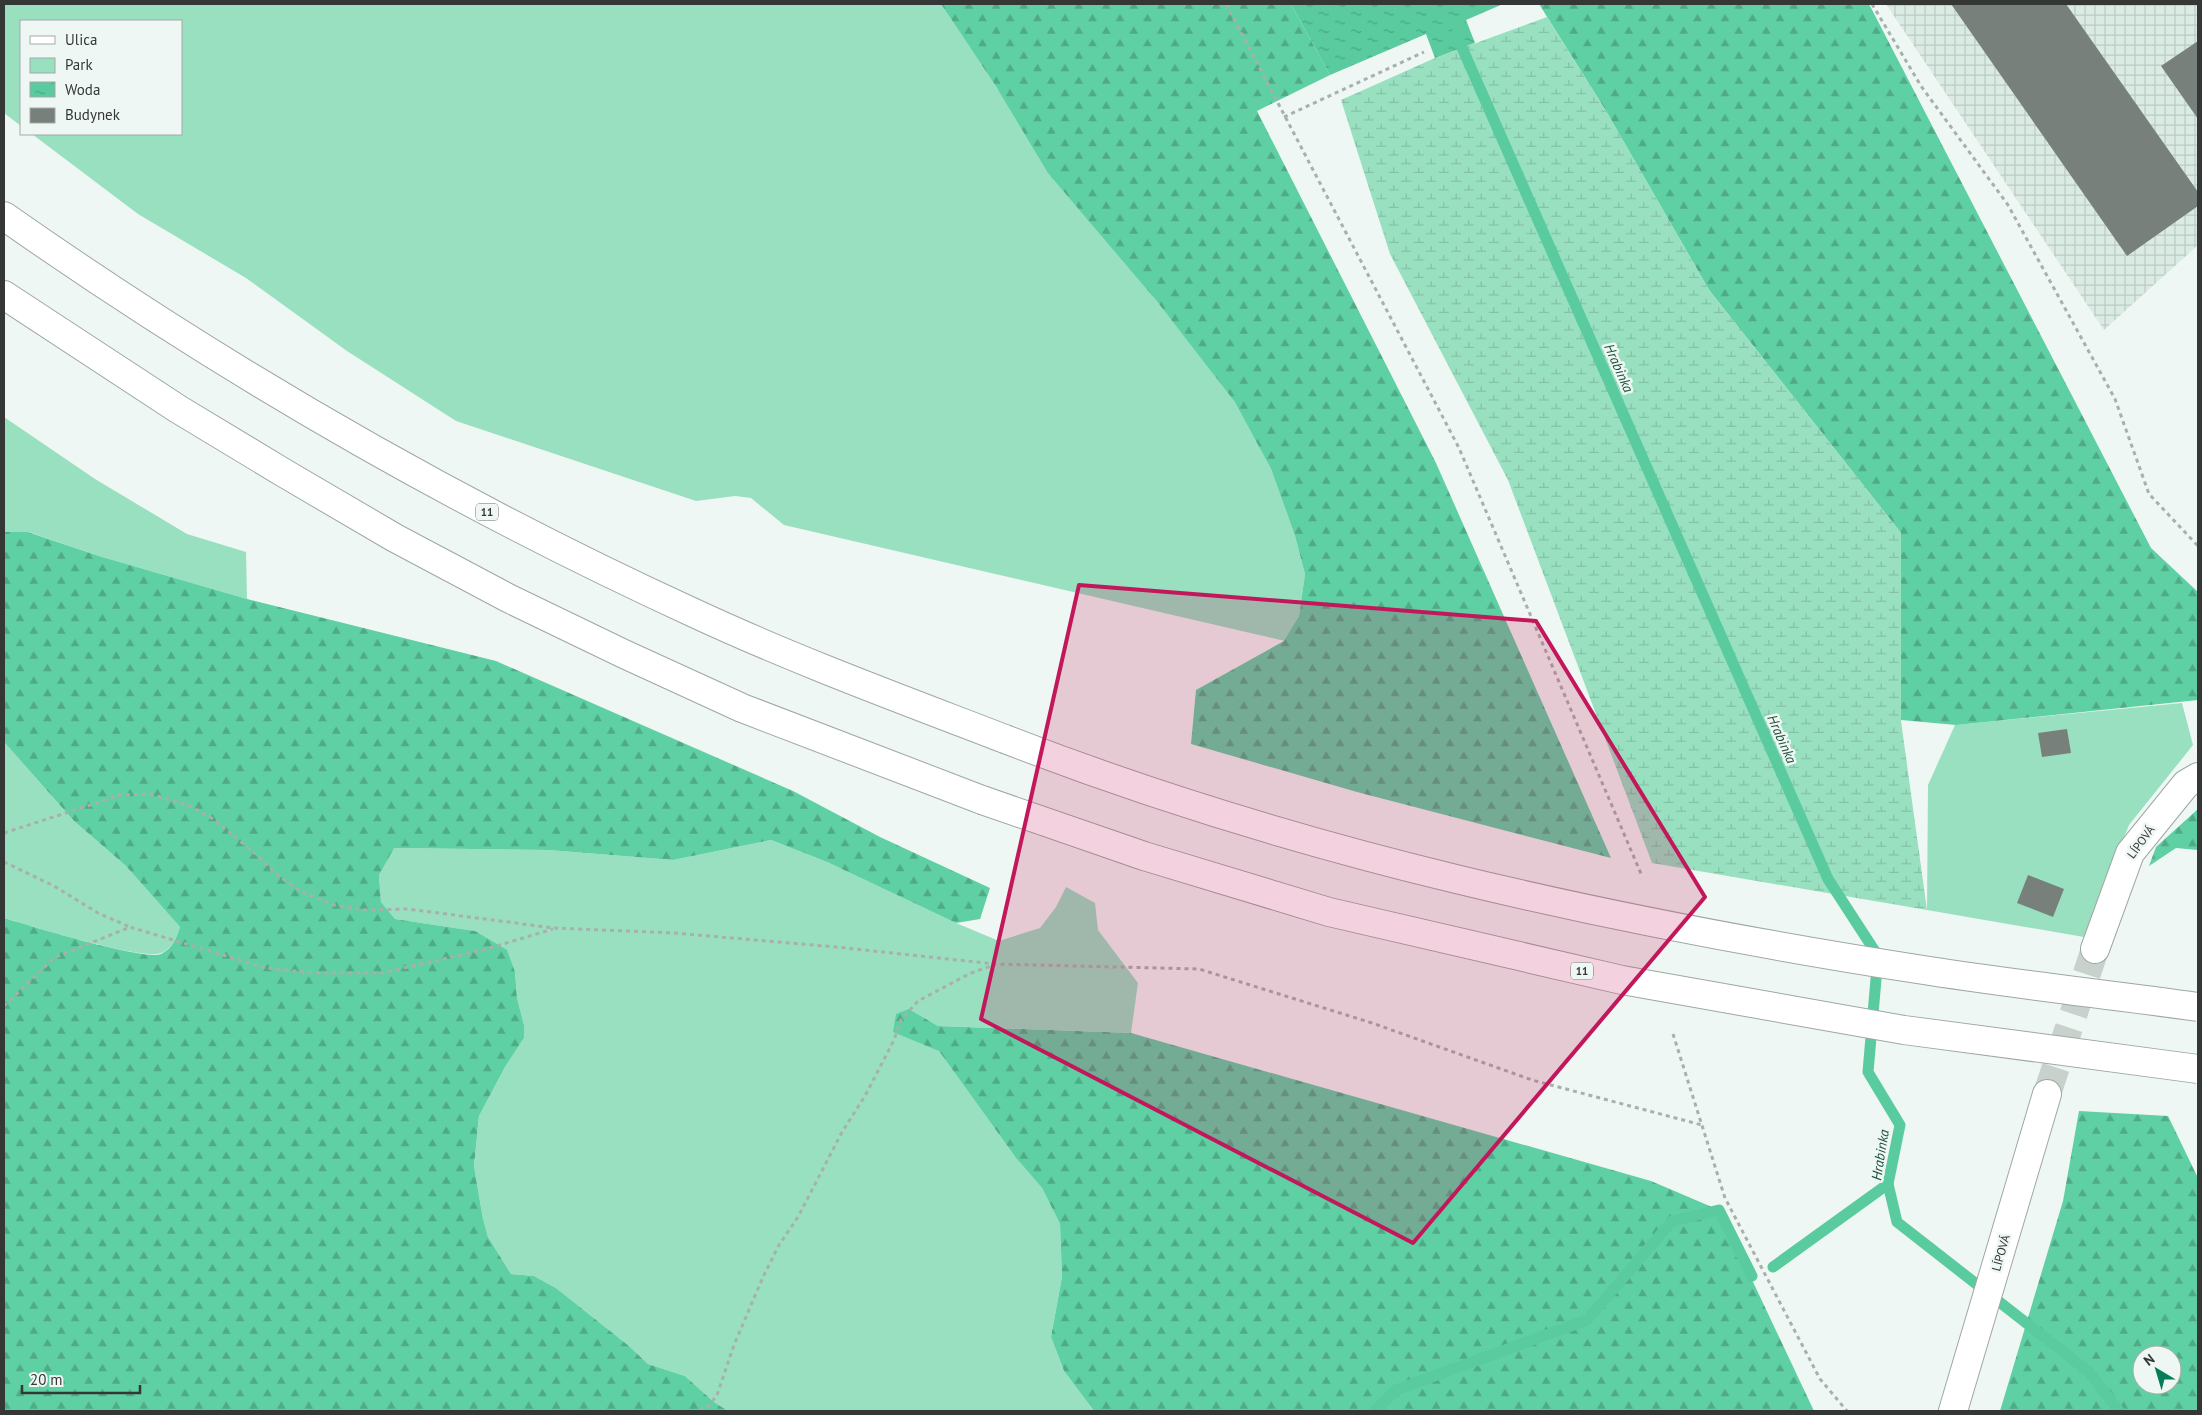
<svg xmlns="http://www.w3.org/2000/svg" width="2202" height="1415" font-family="'PT Sans',sans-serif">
  <defs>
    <pattern id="industrial-grid" width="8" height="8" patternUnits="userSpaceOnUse" patternTransform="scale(1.25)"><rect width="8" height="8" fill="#daebe3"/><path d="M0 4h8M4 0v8" fill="none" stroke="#bccac3"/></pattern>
    <pattern id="forest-firs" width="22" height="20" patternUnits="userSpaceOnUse" patternTransform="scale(1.25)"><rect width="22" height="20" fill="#5fd0a3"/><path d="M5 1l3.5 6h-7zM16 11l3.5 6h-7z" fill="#4faa86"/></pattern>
    <pattern id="wetland-marsh" width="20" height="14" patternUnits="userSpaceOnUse" patternTransform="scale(1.25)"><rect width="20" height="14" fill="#98e0c0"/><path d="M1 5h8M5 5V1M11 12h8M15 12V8" fill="none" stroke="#84c1a6"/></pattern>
    <pattern id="water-ripples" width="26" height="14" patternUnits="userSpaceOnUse" patternTransform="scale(1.25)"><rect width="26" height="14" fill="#59cb9e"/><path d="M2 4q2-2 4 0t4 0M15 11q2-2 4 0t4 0" fill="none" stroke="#4aa682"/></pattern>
  </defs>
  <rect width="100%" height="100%" fill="#eef7f3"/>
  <!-- industrial -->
  <polygon fill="url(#industrial-grid)" points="1886,4 2198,4 2198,245 2104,330"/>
  <!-- green -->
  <g fill="#98e0c0">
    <polygon points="4,4 941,4 997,88 1155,299 1236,402 1271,469 1295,536 1305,574 1299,616 1285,641 784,525 751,498 735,496 696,501 456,421 347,351 246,278 138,214 32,134 181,134 181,21 21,21 21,126 4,113"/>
    <polygon points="4,417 95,479 187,534 246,552 247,599 99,556 29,532 4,532"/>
    <polygon points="2182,703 2193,745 2129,825 2084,937 1927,910 1928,785 1955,725"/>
    <path d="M4,742l70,79 52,45 54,61c-4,12 -7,21 -19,26 -18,8 -133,-28 -157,-35z"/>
    <polygon points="771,840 827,862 956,923 999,941 1040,928 1056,907 1066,887 1095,903 1098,930 1138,983 1131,1033 938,1026 909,1009 1016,1158 1042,1188 1060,1224 1062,1277 1051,1337 1064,1371 1094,1411 728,1411 714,1402 685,1376 648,1364 629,1346 556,1288 534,1276 511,1274 488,1237 483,1219 474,1166 479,1116 505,1067 524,1038 524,1025 517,998 515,972 475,931 395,919 381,902 379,875 393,848 548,850 673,860"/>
  </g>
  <!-- forest -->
  <g fill="url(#forest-firs)" fill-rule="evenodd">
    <polygon points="941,4 1291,4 1330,75 1257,111 1436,463 1611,858 1357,792 1191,744 1196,690 1284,641 1299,616 1305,574 1295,536 1271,469 1235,402 1155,299 1048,173 997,88"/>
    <polygon points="1539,4 1869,4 2151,548 2198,592 2198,700 1956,725 1901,720 1901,533 1709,290 1606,111"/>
    <path d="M4,532h24l71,24 148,43 249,62 297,130 87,46 110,51 -10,31 -24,4 -129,-61 -56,-22 -98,20 -125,-10 -154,-2 -15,27 2,27 14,17 80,12 32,19 8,22 2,26 7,27v13l-19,29 -26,49 -5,50 9,53 5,18 23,37 23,2 22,12 73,58 19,18 37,12 29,26 14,9h-724v-493c24,7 139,43 157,36 12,-6 15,-15 19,-27l-54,-61 -52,-45 -70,-79z"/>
    <polygon points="2198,809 2198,850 2176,848 2149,866 2156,847"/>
    <polygon points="909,1009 938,1026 1131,1033 1651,1181 1719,1210 1814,1411 1094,1411 1064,1371 1051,1337 1062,1277 1060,1224 1042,1188 1016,1158 939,1051 893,1032 896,1014"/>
    <path d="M2079,1111l89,5 30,62v233h-198l63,-210zM2142,1355h30v30h-30z"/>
  </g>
  <!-- wetland -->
  <polygon fill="url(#wetland-marsh)" points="1547,17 1606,111 1709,290 1901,533 1901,721 1927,910 1652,863 1508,480 1390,254 1341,100 1435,58"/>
  <!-- water -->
  <polygon fill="url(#water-ripples)" points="1291,4 1503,4 1466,20 1475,43 1435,58 1426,34 1330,75"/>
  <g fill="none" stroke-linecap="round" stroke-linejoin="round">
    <!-- stream -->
    <g stroke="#59cb9e" stroke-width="11">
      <polyline points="1456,34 1828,879 1878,956 1868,1072 1900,1125 1888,1184 1897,1222 2089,1372 2119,1411"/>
      <polyline points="1773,1267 1888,1184"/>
      <polyline points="1375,1411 1396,1390 1587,1320 1672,1221 1719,1210 1752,1276"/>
    </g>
  </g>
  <!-- building -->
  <g fill="#78807c">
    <polygon points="1951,4 2066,4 2198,192 2198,206 2127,256"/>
    <polygon points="2198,41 2198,119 2161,66"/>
    <polygon points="2067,729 2071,753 2042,757 2038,733"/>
    <polygon points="2028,875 2064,889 2053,917 2017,903"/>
  </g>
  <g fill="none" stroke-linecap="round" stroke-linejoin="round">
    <!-- minor-tunnel -->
    <polyline stroke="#c9d1cd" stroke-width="28" stroke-dasharray="28 14" stroke-linecap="butt" points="2047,1094 2095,949"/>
    <!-- minor casing -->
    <g stroke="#9fa7a3" stroke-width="30">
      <g id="minor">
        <polyline points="2095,949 2130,853 2186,784 2198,777"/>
        <polyline points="1953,1411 2047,1094"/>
      </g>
    </g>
    <!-- trunk casing -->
    <g stroke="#9fa7a3" stroke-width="30">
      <g id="trunk">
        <path d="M4,216c218,153 448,286 690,397 101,47 207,86 311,126"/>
        <polyline points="4,295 178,409 284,473 395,538 508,598 624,654 742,708 982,800"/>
      </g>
    </g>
    <!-- path -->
    <g stroke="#a8afac" stroke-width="3" stroke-dasharray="4 4" stroke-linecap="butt">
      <polyline points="1226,4 1459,448 1642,876"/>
      <polyline points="1872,4 1921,86 2008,205 2115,399 2149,494 2198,546"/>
      <polyline points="1284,117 1424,52"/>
      <polyline points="4,833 121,795 151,794 190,806 215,820 258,856 276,874 300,891 334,905 365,910 408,909 554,928 674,933 836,947 995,964 1199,969 1372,1023 1532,1080 1702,1125"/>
      <polyline points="4,862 54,886 98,913 130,927"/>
      <polyline points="4,1006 54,958 130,927 266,968 315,973 381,973 483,950 553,929"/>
      <polyline points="1673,1034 1725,1198 1820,1379 1847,1411"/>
      <polyline points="700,1411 709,1406 717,1395 734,1345 763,1277 779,1245 798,1217 842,1132 865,1096 894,1040 901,1020 918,1001 971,973 994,965"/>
    </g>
    <!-- minor -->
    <use href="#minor" stroke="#fff" stroke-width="28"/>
    <!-- trunk -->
    <use href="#trunk" stroke="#fff" stroke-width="28"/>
    <!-- trunk-bridge casing -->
    <g stroke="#9fa7a3" stroke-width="30" stroke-linecap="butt">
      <g id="trunk-bridge">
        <path d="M1005,739c293,114 603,182 912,230 94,15 188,25 281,38"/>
        <polyline points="982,800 1144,856 1329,912 1622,980 1904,1030 2198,1069"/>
      </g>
    </g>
    <!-- trunk-bridge -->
    <use href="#trunk-bridge" stroke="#fff" stroke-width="28"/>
  </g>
  <!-- marked area -->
  <path fill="#c2185b" fill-opacity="0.2" stroke="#c2185b" stroke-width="4" stroke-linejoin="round" d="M1079,585l457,36 169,276 -292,346 -432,-224z"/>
  <g text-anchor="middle" stroke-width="5" stroke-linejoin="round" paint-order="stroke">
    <!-- shield labels -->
    <g fill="#eef7f3" stroke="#6c716e" stroke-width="1">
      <rect x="476" y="503.5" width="22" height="17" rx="4"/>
      <rect x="1571" y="962.5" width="22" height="17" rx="4"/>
    </g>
    <g font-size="11" font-weight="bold" fill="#343735">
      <text x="487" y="516">11</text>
      <text x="1582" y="975">11</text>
    </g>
    <!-- street labels -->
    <g font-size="12" fill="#343735" stroke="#eef7f3">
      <text transform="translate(2141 842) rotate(-54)" y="4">LÍPOVÁ</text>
      <text transform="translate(2001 1253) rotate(-74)" y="4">LÍPOVÁ</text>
    </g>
    <!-- water labels -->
    <g font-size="14" font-style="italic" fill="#1f4f3c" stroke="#eef7f3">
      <text transform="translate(1619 368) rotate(66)" y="5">Hrabinka</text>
      <text transform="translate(1782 739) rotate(66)" y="5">Hrabinka</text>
      <text transform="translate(1880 1155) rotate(-81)" y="5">Hrabinka</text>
    </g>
  </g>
  <!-- border -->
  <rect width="2202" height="1415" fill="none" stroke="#343735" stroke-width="10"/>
  <!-- legend -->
  <rect x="20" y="20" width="162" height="115" fill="#eef7f3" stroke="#a4aaa7"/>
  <rect x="30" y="36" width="25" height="8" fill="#ffffff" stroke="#a4aaa7"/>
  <text x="65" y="45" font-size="15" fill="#343735">Ulica</text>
  <rect x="30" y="58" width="25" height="15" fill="#98e0c0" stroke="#a4aaa7"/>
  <text x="65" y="70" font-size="15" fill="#343735">Park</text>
  <rect x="30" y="82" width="25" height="15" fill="url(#water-ripples)" stroke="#a4aaa7"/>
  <text x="65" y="95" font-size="15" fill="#343735">Woda</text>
  <rect x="30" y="108" width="25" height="15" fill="#78807c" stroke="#a4aaa7"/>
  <text x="65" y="120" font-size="15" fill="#343735">Budynek</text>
  <!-- north arrow -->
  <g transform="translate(2157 1370) rotate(322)"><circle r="24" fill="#eef7f3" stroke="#a4aaa7"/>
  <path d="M0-4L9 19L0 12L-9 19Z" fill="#067c59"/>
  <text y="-8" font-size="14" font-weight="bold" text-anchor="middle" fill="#343735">N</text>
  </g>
  <!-- scale -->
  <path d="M22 1385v8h118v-8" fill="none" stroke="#343735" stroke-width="2.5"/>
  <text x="30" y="1385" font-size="15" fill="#343735" stroke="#eef7f3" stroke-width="4" paint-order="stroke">20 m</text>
</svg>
